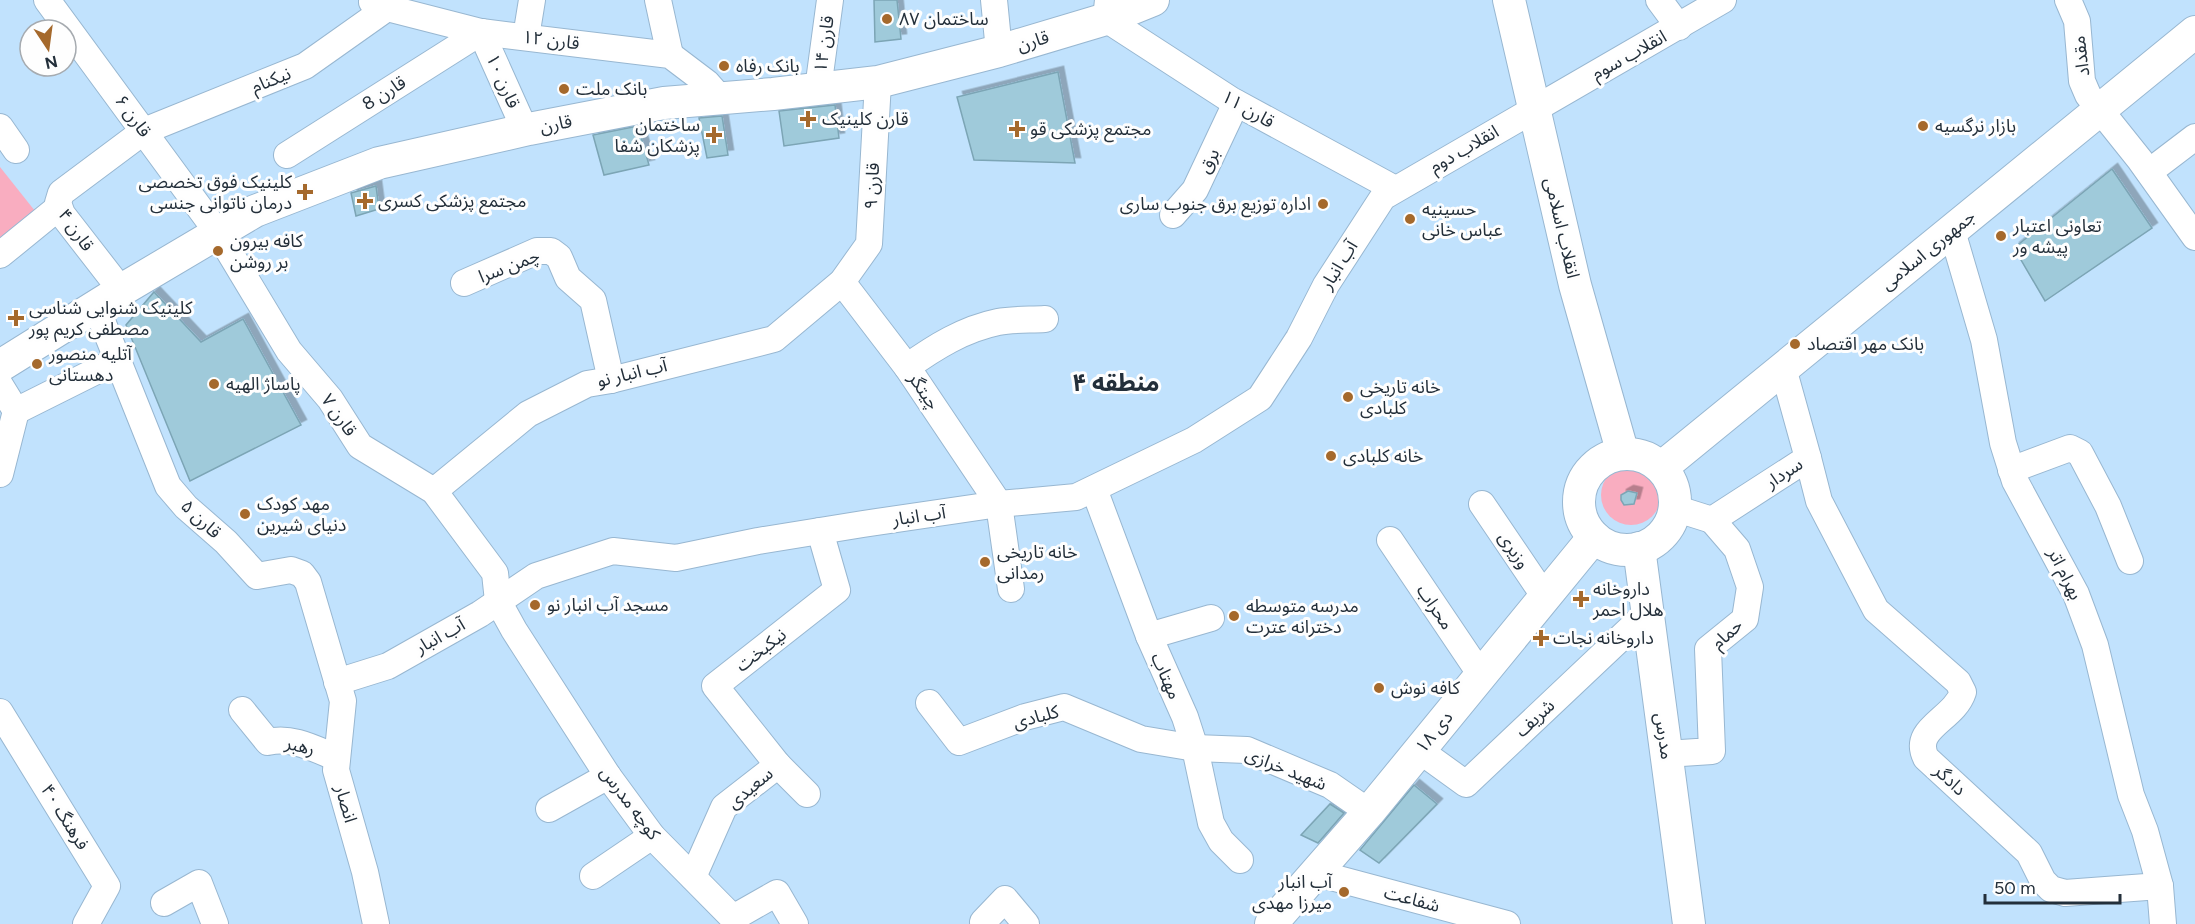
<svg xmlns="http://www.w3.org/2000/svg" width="2195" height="924" font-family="Figtree,'Noto Sans Arabic',sans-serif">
  <defs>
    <filter id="shadow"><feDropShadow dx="5.5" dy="-5.5" stdDeviation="0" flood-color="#0004"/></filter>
  </defs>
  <rect width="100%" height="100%" fill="#c1e2fd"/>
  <!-- green -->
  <g fill="#f9adc0">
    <polygon points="0,167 35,211 0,238"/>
    <circle cx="1631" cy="495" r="30"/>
  </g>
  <!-- building -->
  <g fill="#9fcada" stroke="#7ca5b5" stroke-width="1.5" filter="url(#shadow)">
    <polygon points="874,0 897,0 901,39 875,42"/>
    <polygon points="1058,72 1075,163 974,160 957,97"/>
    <polygon points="835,105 839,138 784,146 779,111"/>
    <polygon points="722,116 728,155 707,158 699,118"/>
    <polygon points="638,126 649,165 604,175 593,135"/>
    <polygon points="2112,169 2152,228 2045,301 2014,248"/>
    <polygon points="376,186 379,209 356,216 351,193"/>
    <polygon points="154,292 201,342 243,319 301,425 190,481 126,325"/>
    <polygon points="1628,491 1637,493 1634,504 1624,505 1621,500 1621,495"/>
    <polygon points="1414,785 1437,804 1379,863 1360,850"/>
    <polygon points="1330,804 1344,813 1318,843 1301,835"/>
  </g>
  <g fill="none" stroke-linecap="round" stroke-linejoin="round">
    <!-- minor casing -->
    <g stroke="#98b7d1" stroke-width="28">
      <g id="minor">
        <polyline points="47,0 218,233 289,351 330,399 360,446 434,491 437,495 495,573 498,601 514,630 608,776 652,836 733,918 777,893 795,924"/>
        <polyline points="658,0 670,55"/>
        <polyline points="994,0 999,51"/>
        <polyline points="1108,0 1106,19 1231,100 1395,189"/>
        <polyline points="1659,0 1679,27"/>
        <polyline points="2068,0 2077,21 2082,81 2088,95 2140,160 2195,237"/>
        <polyline points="372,2 387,8 481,32 670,55 707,83 721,99"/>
        <polyline points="481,32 525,130"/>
        <polyline points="526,37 532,0"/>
        <polyline points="818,89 830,0"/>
        <polyline points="0,127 16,150"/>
        <polyline points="287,155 481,32"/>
        <polyline points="2149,172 2195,137"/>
        <polyline points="1173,215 1195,190 1236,103"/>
        <polyline points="1952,231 1984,340 2003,443 2015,481 2076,594 2095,645 2131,795 2145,831 2160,886 2163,924"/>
        <polyline points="0,255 59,207"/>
        <polyline points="842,282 907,367 999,504 1011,589"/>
        <polyline points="464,283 537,251 551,251 559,257 568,278 593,300 611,380"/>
        <polyline points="121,290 62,214 58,203 61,193 144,131 305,66 387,8"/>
        <polyline points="96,306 168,486 186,507 226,542 257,576 291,570 302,574 308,582 343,701 336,770 365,872 376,924"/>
        <path d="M907,367c28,-20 57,-38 91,-45 15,-3 32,-2 47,-3"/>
        <polyline points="0,385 16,411 0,474"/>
        <polyline points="16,411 118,360"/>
        <path d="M1808,458l11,43 57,109 82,72 5,10c-9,28 -52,36 -37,66l103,95 14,28 8,8 14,4 95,-7"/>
        <polyline points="2011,470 2070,448 2080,453 2108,506 2130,561"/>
        <polyline points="1094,489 1149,636 1185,717 1195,748 1211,823 1221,841 1240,860"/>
        <polyline points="434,491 528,414 587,384 611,380 774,339 842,282 869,244 878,82"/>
        <polyline points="1482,504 1545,597"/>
        <polyline points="1674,508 1712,520"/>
        <polyline points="1712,520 1808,458 1783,368"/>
        <polyline points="1390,540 1481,675"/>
        <polyline points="1149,636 1211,618"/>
        <polyline points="337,682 388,666 480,614 536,576 613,551 676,558 758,541 863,524 999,504 1076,497 1194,440 1260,398 1299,338 1326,285 1383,197 1723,0"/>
        <polyline points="929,703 959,742 1025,717 1064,707 1141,739 1195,748 1247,750 1330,785 1369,812"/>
        <path d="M242,710l26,32c24,-6 47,7 69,16"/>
        <polyline points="0,712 107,886 86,924"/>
        <polyline points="1419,750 1466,784 1647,613"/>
        <polyline points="1666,754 1712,751 1708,649 1745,619 1750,587 1737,549 1712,520"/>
        <polyline points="807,794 778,765 715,686 837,590 820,531"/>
        <polyline points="549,809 608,776"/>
        <polyline points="1316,873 1507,924"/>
        <polyline points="593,876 652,836"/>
        <polyline points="693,877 724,807 778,765"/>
        <polyline points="164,903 199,883 215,924"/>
        <polyline points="984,924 983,922 1005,899 1026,924"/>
      </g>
    </g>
    <!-- major casing -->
    <g stroke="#98b7d1" stroke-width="34">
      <g id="major">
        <polyline points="1509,0 1575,285 1623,454"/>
        <polyline points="0,366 130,285 255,211 379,163 529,129 664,103 773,94 878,82 999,51 1106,19 1153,0"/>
        <circle cx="1627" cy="502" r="48"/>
        <polyline points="1661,468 2195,32"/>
        <polyline points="1639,548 1689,924"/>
        <polyline points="1271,924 1369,812 1594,537"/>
      </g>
    </g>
    <!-- minor -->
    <use href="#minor" stroke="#fff" stroke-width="26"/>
    <!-- major -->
    <use href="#major" stroke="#fff" stroke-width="32"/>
  </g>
  <!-- markers -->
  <g fill="#a5692c" stroke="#fefefe" stroke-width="2">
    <circle cx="887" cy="19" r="6"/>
    <circle cx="724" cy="66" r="6"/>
    <circle cx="564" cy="89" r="6"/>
    <path d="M805 110h6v6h6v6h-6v6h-6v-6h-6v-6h6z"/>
    <circle cx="1923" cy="126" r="6"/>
    <path d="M1014 120h6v6h6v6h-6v6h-6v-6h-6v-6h6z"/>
    <path d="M711 126h6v6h6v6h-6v6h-6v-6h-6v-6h6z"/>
    <path d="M302 183h6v6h6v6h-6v6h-6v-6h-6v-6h6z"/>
    <path d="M362 192h6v6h6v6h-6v6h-6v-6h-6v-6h6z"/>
    <circle cx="1323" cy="204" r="6"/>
    <circle cx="1410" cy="219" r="6"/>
    <circle cx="2001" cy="236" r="6"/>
    <circle cx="218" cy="251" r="6"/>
    <path d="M13 309h6v6h6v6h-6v6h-6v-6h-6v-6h6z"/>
    <circle cx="1795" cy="344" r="6"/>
    <circle cx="37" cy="364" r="6"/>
    <circle cx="214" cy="384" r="6"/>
    <circle cx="1348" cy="397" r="6"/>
    <circle cx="1331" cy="456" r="6"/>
    <circle cx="245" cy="514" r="6"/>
    <circle cx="985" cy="562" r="6"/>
    <path d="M1578 590h6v6h6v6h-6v6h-6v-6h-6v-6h6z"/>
    <circle cx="535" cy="605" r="6"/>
    <circle cx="1234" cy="616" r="6"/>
    <path d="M1538 629h6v6h6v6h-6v6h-6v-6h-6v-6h6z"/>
    <circle cx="1379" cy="688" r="6"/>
    <circle cx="1344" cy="892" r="6"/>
  </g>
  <g text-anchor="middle" stroke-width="6" stroke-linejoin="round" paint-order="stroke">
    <!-- poi labels -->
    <g font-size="18" fill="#232f3a" stroke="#fefefe" text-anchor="start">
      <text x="899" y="25">ساختمان ٨٧</text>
      <text x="736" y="72">بانک رفاه</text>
      <text x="576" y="95">بانک ملت</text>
      <text x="822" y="125">قارن کلینیک</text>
      <text x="700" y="131" text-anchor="end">ساختمان<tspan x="700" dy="21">پزشکان شفا</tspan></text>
      <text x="1935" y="132">بازار نرگسیه</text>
      <text x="1030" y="135">مجتمع پزشکی قو</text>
      <text x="292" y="188" text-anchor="end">کلینیک فوق تخصصی<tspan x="292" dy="21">درمان ناتوانی جنسی</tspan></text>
      <text x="378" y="207">مجتمع پزشکی کسری</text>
      <text x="1311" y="210" text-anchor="end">اداره توزیع برق جنوب ساری</text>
      <text x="1422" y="215">حسینیه<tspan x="1422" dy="21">عباس خانی</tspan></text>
      <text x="2013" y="232">تعاونی اعتبار<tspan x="2013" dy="21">پیشه ور</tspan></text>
      <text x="230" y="247">کافه بیرون<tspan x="230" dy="21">بر روشن</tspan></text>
      <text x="29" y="314">کلینیک شنوایی شناسی<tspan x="29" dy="21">مصطفی کریم پور</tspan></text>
      <text x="1807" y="350">بانک مهر اقتصاد</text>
      <text x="49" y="360">آتلیه منصور<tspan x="49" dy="21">دهستانی</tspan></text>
      <text x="226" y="390">پاساژ الهیه</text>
      <text x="1360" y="393">خانه تاریخی<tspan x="1360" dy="21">کلبادی</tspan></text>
      <text x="1343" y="462">خانه کلبادی</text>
      <text x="257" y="510">مهد کودک<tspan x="257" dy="21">دنیای شیرین</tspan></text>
      <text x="997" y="558">خانه تاریخی<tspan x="997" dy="21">رمدانی</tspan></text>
      <text x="1593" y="595">داروخانه<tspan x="1593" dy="21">هلال احمر</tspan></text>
      <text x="547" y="611">مسجد آب انبار نو</text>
      <text x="1246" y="612">مدرسه متوسطه<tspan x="1246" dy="21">دخترانه عترت</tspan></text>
      <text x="1553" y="644">داروخانه نجات</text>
      <text x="1391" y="694">کافه نوش</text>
      <text x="1332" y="888" text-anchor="end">آب انبار<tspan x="1332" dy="21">میرزا مهدی</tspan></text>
    </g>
    <!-- street labels -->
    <g font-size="18" fill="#232f3a" stroke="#fefefe">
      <text transform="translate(551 40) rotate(7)" y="6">قارن ۱۲</text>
      <text transform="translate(1033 41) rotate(-17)" y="6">قارن</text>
      <text transform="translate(824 44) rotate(-82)" y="6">قارن ۱۴</text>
      <text transform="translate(1629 55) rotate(-29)" y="6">انقلاب سوم</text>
      <text transform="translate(2081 56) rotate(-97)" y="6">مقداد</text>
      <text transform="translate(271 80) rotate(-22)" y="6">نیکنام</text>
      <text transform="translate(503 81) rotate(66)" y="6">قارن ١٠</text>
      <text transform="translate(384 93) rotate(-32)" y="6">قارن 8</text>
      <text transform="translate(1248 109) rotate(30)" y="6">قارن ۱۱</text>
      <text transform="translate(133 116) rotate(54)" y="6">قارن ۶</text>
      <text transform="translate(556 124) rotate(-11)" y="6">قارن</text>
      <text transform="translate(1464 149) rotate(-30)" y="6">انقلاب دوم</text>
      <text transform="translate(1209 161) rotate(-65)" y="6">برق</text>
      <text transform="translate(872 186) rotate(-87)" y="6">قارن ٩</text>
      <text transform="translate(1562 228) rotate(77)" y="6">انقلاب اسلامی</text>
      <text transform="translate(76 230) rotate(55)" y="6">قارن ۴</text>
      <text transform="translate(1928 250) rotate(-39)" y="6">جمهوری اسلامی</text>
      <text transform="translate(1339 265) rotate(-58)" y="6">آب انبار</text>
      <text transform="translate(509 266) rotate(-21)" y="6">چمن سرا</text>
      <text transform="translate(632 373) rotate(-13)" y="6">آب انبار نو</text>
      <text transform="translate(924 391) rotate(56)" y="6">چیتگر</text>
      <text transform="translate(339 415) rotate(55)" y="6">قارن ٧</text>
      <text transform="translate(1784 473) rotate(-33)" y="6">سردار</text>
      <text transform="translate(919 516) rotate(-8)" y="6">آب انبار</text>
      <text transform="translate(201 519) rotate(43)" y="6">قارن ۵</text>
      <text transform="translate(1514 550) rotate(56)" y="6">وزیری</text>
      <text transform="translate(2065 574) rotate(64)" y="6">بهرام اتر</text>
      <text transform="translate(1435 607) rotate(56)" y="6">محراب</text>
      <text transform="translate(1727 634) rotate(-43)" y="6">حمام</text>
      <text transform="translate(440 636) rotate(-29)" y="6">آب انبار</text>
      <text transform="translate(761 650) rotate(-38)" y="6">نیکبخت</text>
      <text transform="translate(1166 676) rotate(66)" y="6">مهتاب</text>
      <text transform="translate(1036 717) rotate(-15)" y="6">کلبادی</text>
      <text transform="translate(1535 718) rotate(-43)" y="6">شریف</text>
      <text transform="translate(1434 732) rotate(-51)" y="6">۱۸ دی</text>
      <text transform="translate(1664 736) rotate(82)" y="6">مدرس</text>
      <text transform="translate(300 746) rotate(14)" y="6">رهبر</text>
      <text transform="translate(1286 769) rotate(22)" y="6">شهید خرازی</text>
      <text transform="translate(1950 780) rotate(43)" y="6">دادگر</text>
      <text transform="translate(750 788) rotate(-40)" y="6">سعیدی</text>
      <text transform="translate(630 803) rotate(53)" y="6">کوچه مدرس</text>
      <text transform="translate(346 804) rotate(74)" y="6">انصار</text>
      <text transform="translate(65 817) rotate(58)" y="6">فرهنگ ۴۰</text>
      <text transform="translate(1412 899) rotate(15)" y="6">شفاعت</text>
    </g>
    <!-- district labels -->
    <g font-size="24" font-weight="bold" fill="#232f3a" stroke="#fefefe">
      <text x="1116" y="391">منطقه ۴</text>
    </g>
  </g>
  <!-- north arrow -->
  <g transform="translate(48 48) rotate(167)"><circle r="28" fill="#fefefe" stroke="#a6abb0" stroke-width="1.5"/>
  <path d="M0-4.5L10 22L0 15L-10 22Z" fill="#a5692c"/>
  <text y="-9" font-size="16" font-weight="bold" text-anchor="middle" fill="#232f3a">N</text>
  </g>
  <!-- scale -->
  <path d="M1985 894v9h135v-9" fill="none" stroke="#232f3a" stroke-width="3"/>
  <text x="1994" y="894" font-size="18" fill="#232f3a" stroke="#fefefe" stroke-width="4.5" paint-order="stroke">50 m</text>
</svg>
